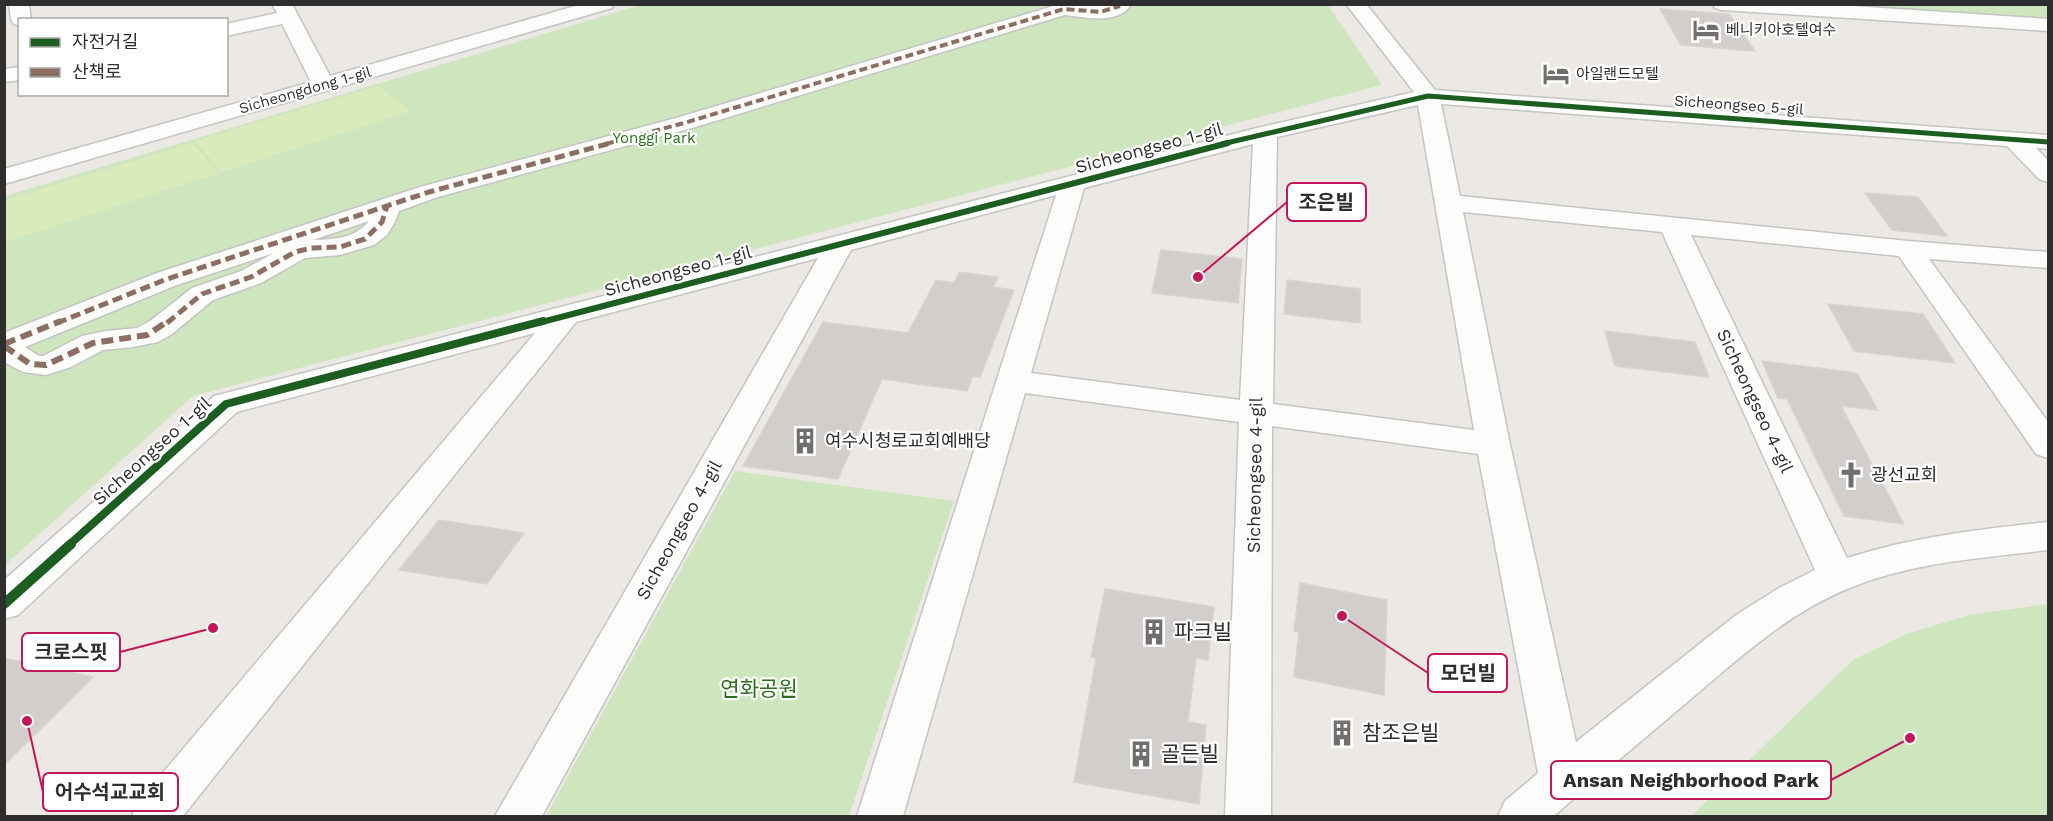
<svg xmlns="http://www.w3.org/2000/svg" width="2053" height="821" font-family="'Work Sans','Noto Sans KR',sans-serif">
  <rect width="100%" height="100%" fill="#ece8e4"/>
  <!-- green -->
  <g fill="#cee6be">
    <polygon points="640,5 1328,5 1382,85 193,396 5,565 5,196"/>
    <polygon points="1808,5 2048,5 2048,20"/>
    <polygon points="735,471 954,501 849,816 546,816"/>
    <polygon points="2048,604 2048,816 1691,816 1853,660 1906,634 1969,615"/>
  </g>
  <!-- pitch -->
  <g fill="#d9eabb">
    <polygon points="378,86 411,111 222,172 194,141"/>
    <polygon points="192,143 219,173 5,242 5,200"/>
  </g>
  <!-- building -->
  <g fill="#d1cecb" stroke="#d7d4d0" stroke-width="1.5">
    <polygon points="1660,9 1729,14 1755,51 1681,45"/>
    <polygon points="1865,193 1918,197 1947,236 1892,230"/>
    <polygon points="1161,250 1242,259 1238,303 1152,293"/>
    <polygon points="959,272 998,277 993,287 1014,290 980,377 973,376 967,391 882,379 838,479 743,466 823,322 908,333 936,280 954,283"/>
    <polygon points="1287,280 1360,289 1360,323 1284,314"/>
    <polygon points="1828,304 1923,314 1955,363 1854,351"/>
    <polygon points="1605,331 1695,342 1709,377 1615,366"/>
    <polygon points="1762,361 1857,373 1878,410 1841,406 1904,524 1844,516 1787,399 1778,398"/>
    <polygon points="439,520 524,533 487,584 399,570"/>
    <polygon points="1300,583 1387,600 1384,695 1294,677 1299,632 1294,631"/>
    <polygon points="1105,589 1214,607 1208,660 1196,658 1188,722 1206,725 1199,804 1074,782 1096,658 1091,657"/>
    <polygon points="4,658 93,677 4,765"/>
  </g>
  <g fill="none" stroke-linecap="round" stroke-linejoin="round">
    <!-- street casing -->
    <g stroke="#c5c4c5" stroke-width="3">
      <g id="street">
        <polygon points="9,4 29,4 31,20 20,20 20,26 14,24 11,20"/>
        <polygon points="272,4 292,4 330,76 582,4 614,4 612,8 4,184 4,169 311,82 282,24 226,36 226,24 277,13"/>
        <path d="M1075,4l55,2c-13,19 -46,11 -65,9l-373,113 -254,69 -39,14 -4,11 -8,13 -13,10 -34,10 -35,3 -44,25 -48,17 -41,34 -14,8 -25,5 -30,3 -32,17 -25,8 -23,-3 -19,-10v-29l153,-60 263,-86 256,-69 381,-113zM369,221c-15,18 -34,18 -56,19zM274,253l-33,18 -49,17 -42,33 -13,7 -31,3 -24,5 -39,20h-4l-14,-9 152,-62z"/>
        <path d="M1346,4h20l69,86 613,45v14l-12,-1 12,12v22l-9,-3 -32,-33 -566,-42 19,92 448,45 140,11v16l-119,-9 119,163v36l-12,-4 -137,-198 -208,-21 156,323c65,-21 133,-29 201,-36v28c-65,8 -134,12 -196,37 -64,25 -115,73 -167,117 -44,37 -88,74 -131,112h-56l7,-15 33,-28 -60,-319 -206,-28 -1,390h-46l14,-394 -214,-29 -122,423h-46l199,-621 -205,55 -309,566h-47l323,-558 -242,64 -393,494h-51l7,-15 396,-468 -298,79 -219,203 -14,4v-39l210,-184 1043,-268 157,-36zM1418,105l56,325 -201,-26 4,-267zM1253,144l-13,256 -209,-27 53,-185zM1463,212l199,20 153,338 -36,18 -43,27 -160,127 -66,-298z"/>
        <polygon points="1713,4 1822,4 2048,19 2048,31 1722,10 1715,8"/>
        <polygon points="20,67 20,80 4,82 4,69"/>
      </g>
    </g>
    <!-- street -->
    <use href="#street" fill="#fcfcfb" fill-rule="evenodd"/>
    <!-- quiet-far2 -->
    <polyline stroke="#8d6e63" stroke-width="4" stroke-dasharray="8 4" stroke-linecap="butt" points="606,144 684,123 1064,9 1100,12 1120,6"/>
    <!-- quiet-far1 -->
    <g stroke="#8d6e63" stroke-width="5" stroke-dasharray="10 5" stroke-linecap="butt">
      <polyline points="57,323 167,279 429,192 611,143"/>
      <polyline points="167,323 202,294 251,277 295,252 311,248 340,247 365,239 382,222 387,206"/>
    </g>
    <!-- quiet -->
    <g stroke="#8d6e63" stroke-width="6" stroke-dasharray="12 6" stroke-linecap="butt">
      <polyline points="4,344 61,321"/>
      <polyline points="4,346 30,364 46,365 93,343 147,335 168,321"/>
    </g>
    <!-- cycleway-far3 casing -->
    <g stroke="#fff" stroke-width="8">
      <polyline id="cycleway-far3" points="1222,144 1428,96 2048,142"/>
    </g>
    <!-- cycleway-far2 casing -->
    <g stroke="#fff" stroke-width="9">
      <polyline id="cycleway-far2" points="538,323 1228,143"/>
    </g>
    <!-- cycleway-far1 casing -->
    <g stroke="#fff" stroke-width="11">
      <polyline id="cycleway-far1" points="69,545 226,404 543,321"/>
    </g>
    <!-- cycleway casing -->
    <g stroke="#fff" stroke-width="14">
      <polyline id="cycleway" points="4,604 71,544"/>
    </g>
    <!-- cycleway-far3 -->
    <use href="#cycleway-far3" stroke="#1b5e20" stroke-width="5"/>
    <!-- cycleway-far2 -->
    <use href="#cycleway-far2" stroke="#1b5e20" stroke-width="6"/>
    <!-- cycleway-far1 -->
    <use href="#cycleway-far1" stroke="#1b5e20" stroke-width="8"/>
    <!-- cycleway -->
    <use href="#cycleway" stroke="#1b5e20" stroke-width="10"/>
  </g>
  <!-- icons -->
  <defs>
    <g id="hotel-bare" transform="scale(2.07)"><path d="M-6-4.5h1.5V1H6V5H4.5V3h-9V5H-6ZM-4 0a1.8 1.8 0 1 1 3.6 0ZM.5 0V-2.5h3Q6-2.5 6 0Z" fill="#706f6e" stroke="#fff" stroke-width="2.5" paint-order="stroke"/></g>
    <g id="building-bare" transform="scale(2.07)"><path d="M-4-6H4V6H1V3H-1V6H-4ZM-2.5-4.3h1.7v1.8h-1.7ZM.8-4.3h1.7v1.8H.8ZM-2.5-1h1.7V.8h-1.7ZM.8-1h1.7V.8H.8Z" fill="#706f6e" stroke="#fff" stroke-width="2.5" paint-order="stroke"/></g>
    <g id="church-bare" transform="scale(2.07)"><path d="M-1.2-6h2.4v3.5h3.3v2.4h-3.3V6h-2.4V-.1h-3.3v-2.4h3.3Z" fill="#706f6e" stroke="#fff" stroke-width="2.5" paint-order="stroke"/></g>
  </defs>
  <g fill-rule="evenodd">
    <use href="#hotel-bare" x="1706" y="30"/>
    <use href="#hotel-bare" x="1556" y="74"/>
    <use href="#building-bare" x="805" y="441"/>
    <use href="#church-bare" x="1851" y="475"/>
    <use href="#building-bare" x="1154" y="632"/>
    <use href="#building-bare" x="1342" y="733"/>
    <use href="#building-bare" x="1141" y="754"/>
  </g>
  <g text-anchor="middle" stroke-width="4.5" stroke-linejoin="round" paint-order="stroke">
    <!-- far-poi labels -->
    <g font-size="15" fill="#2e2e2e" stroke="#fff" text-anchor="start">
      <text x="1726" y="35">베니키아호텔여수</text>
      <text x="1576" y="79">아일랜드모텔</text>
    </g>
    <!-- far-street labels -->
    <g font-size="15" fill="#2e2e2e" stroke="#fff">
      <text transform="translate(305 90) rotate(-16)" y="5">Sicheongdong 1-gil</text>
      <text transform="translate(1739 105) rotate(4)" y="5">Sicheongseo 5-gil</text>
    </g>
    <!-- far-park labels -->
    <g font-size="15" fill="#2c6e1b" stroke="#fff">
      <text x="654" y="143">Yonggi Park</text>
    </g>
    <!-- street labels -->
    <g font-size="18" fill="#2e2e2e" stroke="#fff">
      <text transform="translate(1149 148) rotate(-15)" y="6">Sicheongseo 1-gil</text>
      <text transform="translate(678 271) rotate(-15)" y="6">Sicheongseo 1-gil</text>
      <text transform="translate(1755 401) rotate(65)" y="6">Sicheongseo 4-gil</text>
      <text transform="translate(152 451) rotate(-42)" y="6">Sicheongseo 1-gil</text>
      <text transform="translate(1255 475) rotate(-89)" y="6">Sicheongseo 4-gil</text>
      <text transform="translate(679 530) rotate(-61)" y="6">Sicheongseo 4-gil</text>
    </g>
    <!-- poi labels -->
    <g font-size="18" fill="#2e2e2e" stroke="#fff" text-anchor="start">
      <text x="825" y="447">여수시청로교회예배당</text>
      <text x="1871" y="481">광선교회</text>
    </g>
    <!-- near-poi labels -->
    <g font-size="21" fill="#2e2e2e" stroke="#fff" text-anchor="start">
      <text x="1174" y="639">파크빌</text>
      <text x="1362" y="740">참조은빌</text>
      <text x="1161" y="761">골든빌</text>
    </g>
    <!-- near-park labels -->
    <g font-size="21" fill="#2c6e1b" stroke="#fff">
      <text x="759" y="696">연화공원</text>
    </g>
  </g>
  <!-- callouts -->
  <path fill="none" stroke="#c2185b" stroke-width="2" d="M1198 277L1287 202M213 628L120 652M1342 616L1428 673M1910 738L1831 780M27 721L43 792"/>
  <g fill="#c2185b" stroke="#fff" stroke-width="2">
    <circle cx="1198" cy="277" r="6"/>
    <circle cx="213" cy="628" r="6"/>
    <circle cx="1342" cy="616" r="6"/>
    <circle cx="1910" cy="738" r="6"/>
    <circle cx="27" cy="721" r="6"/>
  </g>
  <g fill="#fff" stroke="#c2185b" stroke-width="2">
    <rect x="1287" y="183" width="79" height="38" rx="6"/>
    <rect x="22" y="633" width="98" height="38" rx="6"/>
    <rect x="1428" y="654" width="79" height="38" rx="6"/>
    <rect x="1551" y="761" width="280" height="38" rx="6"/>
    <rect x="43" y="773" width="135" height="38" rx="6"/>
  </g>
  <g font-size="20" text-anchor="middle" font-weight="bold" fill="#2e2e2e">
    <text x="1326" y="209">조은빌</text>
    <text x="71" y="659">크로스핏</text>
    <text x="1468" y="680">모던빌</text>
    <text x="1691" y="787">Ansan Neighborhood Park</text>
    <text x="110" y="799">어수석교교회</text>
  </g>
  <!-- border -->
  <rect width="2053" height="821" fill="none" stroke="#2e2e2e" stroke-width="12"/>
  <!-- legend -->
  <rect x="18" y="18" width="210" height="78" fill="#ffffff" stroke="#ababab" stroke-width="1.5"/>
  <rect x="30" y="38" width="30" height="9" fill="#1b5e20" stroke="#ababab" stroke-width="1.5"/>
  <text x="72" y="48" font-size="18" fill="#2e2e2e">자전거길</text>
  <rect x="30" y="68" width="30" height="9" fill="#8d6e63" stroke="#ababab" stroke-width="1.5"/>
  <text x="72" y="78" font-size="18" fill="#2e2e2e">산책로</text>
</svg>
